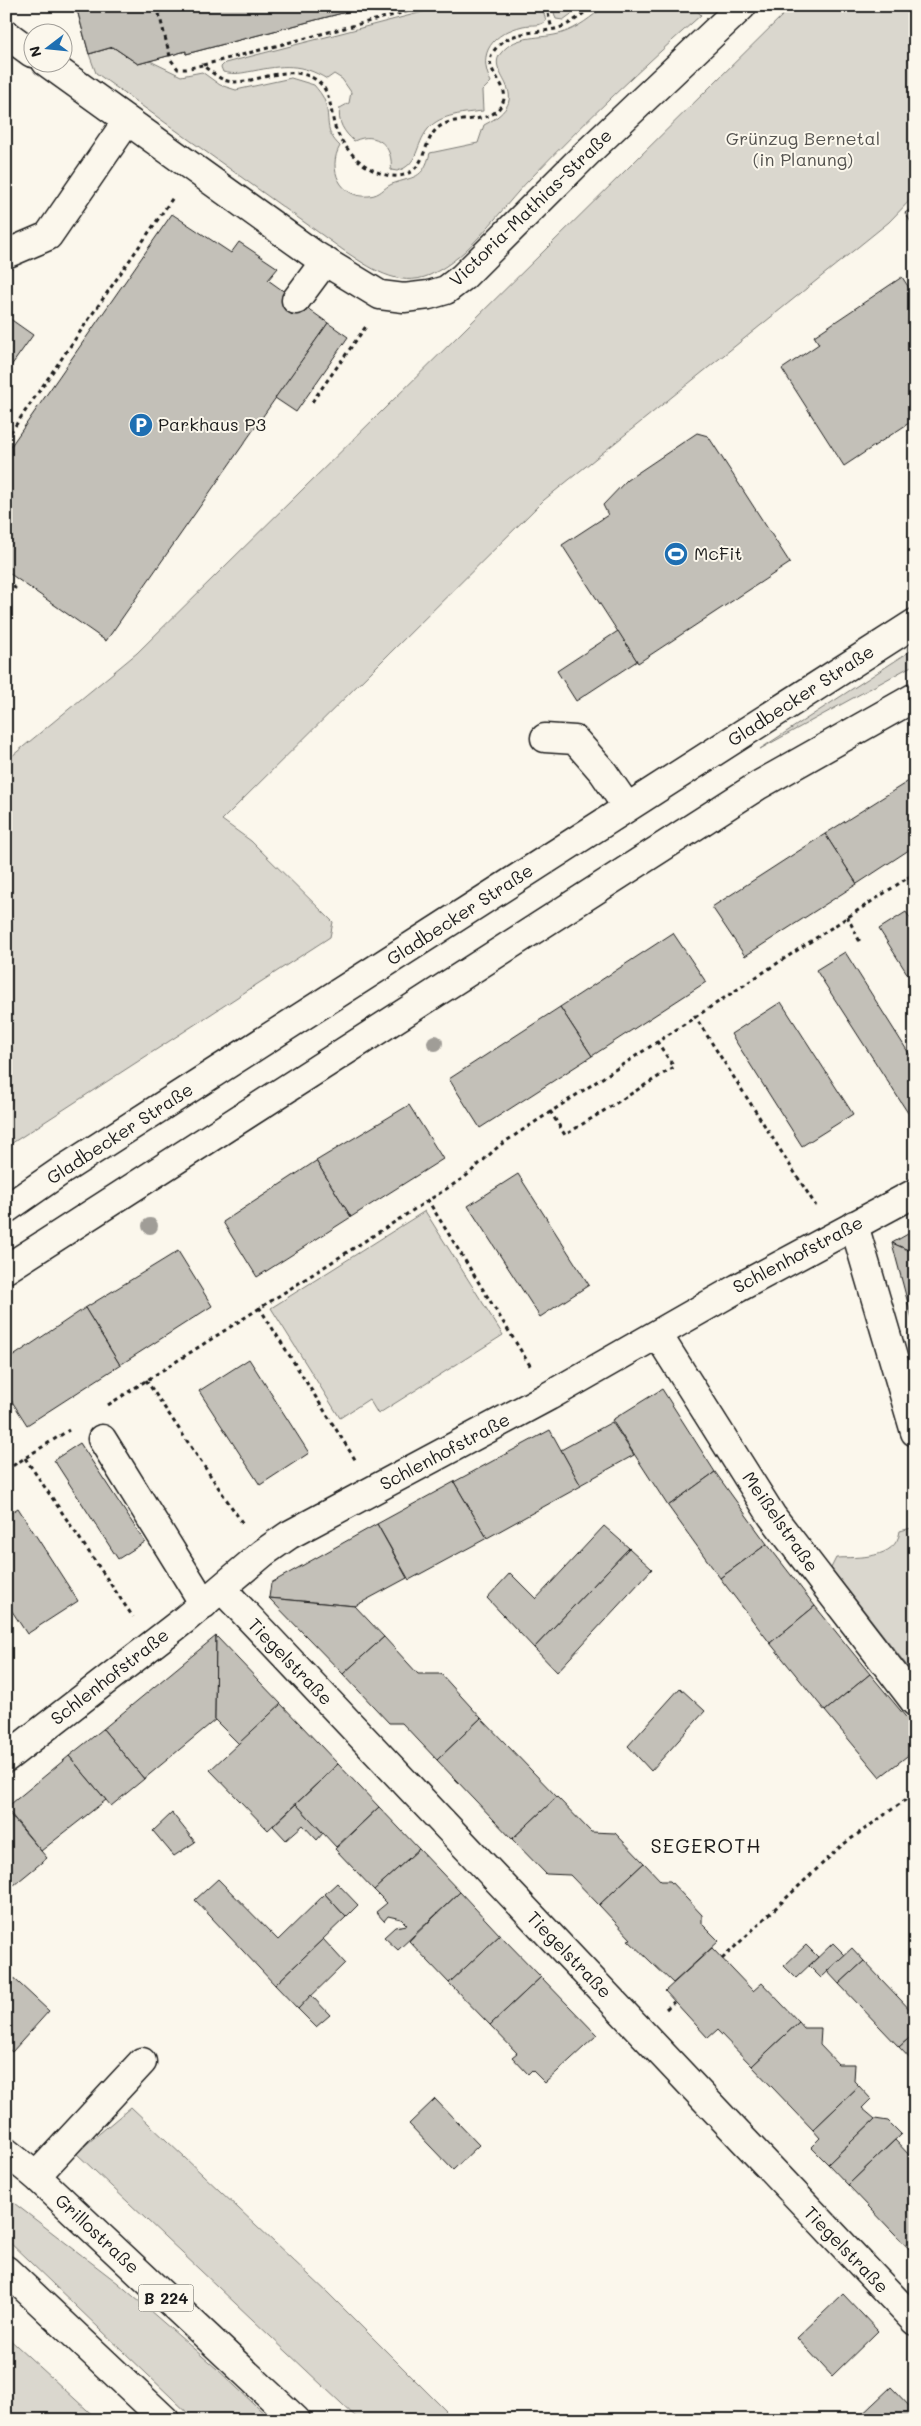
<svg xmlns="http://www.w3.org/2000/svg" width="921" height="2426" font-family="Mali,sans-serif">
  <rect width="100%" height="100%" fill="#fbf7ec"/>
  <filter id="ink" filterUnits="userSpaceOnUse"><feTurbulence type="fractalNoise" baseFrequency=".02" numOctaves="2"/><feDisplacementMap in="SourceGraphic" scale="10" xChannelSelector="R" yChannelSelector="G"/><feConvolveMatrix kernelMatrix="1 2 1 2 8 2 1 2 1" color-interpolation-filters="sRGB"/></filter>
  <g filter="url(#ink)">
    <!-- green -->
    <g fill="#dad7ce" stroke="#7b7a75">
      <path d="M446,6h96l4,15c-7,6 -14,3 -23,5 -29,7 -47,26 -32,56l-9,9 1,20c-17,2 -43,3 -55,18 -13,16 -9,36 -31,42l-6,-1c3,-23 -14,-40 -37,-29 -10,-9 -17,-19 -14,-33l9,-5 2,-11 -9,-13 -8,-5 -7,5c-26,-16 -44,-14 -74,-8 -12,2 -17,4 -30,1l-2,-5 4,-4z"/>
      <polygon points="552,6 582,6 563,20 556,19"/>
      <path d="M605,6h88l8,9c-59,52 -116,107 -170,163 -32,32 -59,78 -101,97 -32,14 -61,-8 -87,-25l-247,-177 -7,-19 24,-7 25,16 12,-2 31,15 21,-4 18,13 16,5 55,-12 23,7c4,5 9,10 11,17 6,18 -2,28 15,44 -13,22 0,53 29,50 12,-1 14,-8 23,-12 22,-8 31,-4 38,-31l48,-10 6,-18c56,-29 -1,-51 17,-72 16,-20 40,-13 61,-20 16,-5 29,-16 43,-27z"/>
      <polygon points="792,6 903,6 907,13 915,6 915,195 889,222 544,500 222,820 251,841 333,922 330,937 6,1147 6,761 137,653"/>
      <polygon points="915,648 915,664 760,749"/>
      <polygon points="425,1211 503,1335 378,1414 369,1399 340,1418 271,1308"/>
      <path d="M915,1527v149l-84,-108 5,-10c22,-1 60,2 64,-27z"/>
      <polygon points="131,2107 328,2293 455,2420 359,2420 76,2153"/>
      <polygon points="6,2197 118,2283 217,2369 271,2420 195,2420 6,2239"/>
      <polygon points="6,2336 98,2420 6,2420"/>
    </g>
    <!-- building -->
    <g fill="#c3c0b8" stroke="#1c1c1c">
      <polygon points="76,6 369,6 186,54 186,51 138,64 113,47 89,54"/>
      <polygon points="76,6 369,6 186,54 186,51 138,64 113,47 89,54"/>
      <polygon points="915,206 915,228 905,213"/>
      <polygon points="172,214 231,253 239,242 278,268 268,280 328,323 106,641 6,571 6,453"/>
      <polygon points="902,277 915,297 915,419 844,466 782,369 819,344 814,336"/>
      <polygon points="6,316 33,335 6,373"/>
      <polygon points="328,323 348,337 296,412 275,398"/>
      <polygon points="697,433 708,436 790,563 638,663 562,545 608,515 603,505 627,480"/>
      <polygon points="618,631 637,661 576,701 557,671"/>
      <polygon points="915,777 915,846 857,884 825,834"/>
      <polygon points="825,834 857,884 745,956 712,907"/>
      <polygon points="906,912 915,925 915,986 879,929"/>
      <polygon points="673,933 706,982 592,1056 560,1007"/>
      <polygon points="845,952 915,1063 915,1109 908,1113 816,970"/>
      <polygon points="781,1002 853,1114 802,1146 731,1034"/>
      <polygon points="560,1007 592,1056 480,1128 449,1079"/>
      <polygon points="409,1105 443,1159 351,1217 316,1161"/>
      <polygon points="316,1161 351,1217 257,1277 223,1222"/>
      <polygon points="518,1174 589,1285 540,1317 468,1206"/>
      <polygon points="915,1230 915,1253 892,1243"/>
      <polygon points="892,1243 915,1253 915,1326 914,1326"/>
      <polygon points="178,1251 212,1306 120,1365 85,1308"/>
      <polygon points="85,1308 120,1365 27,1425 6,1392 6,1361"/>
      <polygon points="249,1359 309,1453 260,1485 199,1391"/>
      <polygon points="662,1389 715,1472 668,1506 612,1420"/>
      <polygon points="612,1422 634,1455 580,1485 561,1450"/>
      <polygon points="550,1430 581,1486 487,1538 454,1482"/>
      <polygon points="80,1443 145,1542 118,1559 54,1460"/>
      <polygon points="715,1472 767,1544 720,1578 668,1506"/>
      <polygon points="454,1482 487,1538 409,1580 377,1524"/>
      <polygon points="18,1508 78,1601 27,1634 6,1602 6,1516"/>
      <polygon points="377,1524 407,1578 355,1606 269,1598 271,1583"/>
      <polygon points="604,1526 629,1548 534,1648 487,1598 510,1573 536,1599"/>
      <polygon points="767,1544 815,1606 770,1643 720,1578"/>
      <polygon points="629,1548 652,1569 557,1672 534,1648"/>
      <polygon points="269,1598 355,1606 384,1637 343,1674"/>
      <polygon points="815,1606 870,1674 825,1711 770,1643"/>
      <polygon points="216,1636 215,1720 144,1779 103,1729"/>
      <polygon points="216,1636 281,1704 239,1744 215,1720"/>
      <polygon points="384,1637 418,1674 441,1674 481,1718 437,1760 402,1723 389,1723 343,1674"/>
      <polygon points="870,1674 915,1728 915,1750 880,1777 825,1711"/>
      <polygon points="680,1688 705,1711 651,1771 628,1746"/>
      <polygon points="281,1704 338,1764 268,1830 210,1770"/>
      <polygon points="481,1718 557,1797 512,1839 437,1760"/>
      <polygon points="103,1729 144,1779 111,1806 69,1756"/>
      <polygon points="69,1756 106,1800 41,1851 6,1808"/>
      <polygon points="338,1764 379,1807 336,1847 296,1804"/>
      <polygon points="557,1797 591,1832 615,1833 644,1863 599,1905 570,1875 546,1874 512,1839"/>
      <polygon points="296,1804 323,1833 317,1840 303,1825 286,1840 273,1826"/>
      <polygon points="379,1807 419,1849 374,1890 335,1849"/>
      <polygon points="6,1810 47,1858 14,1885 6,1875"/>
      <polygon points="172,1813 195,1842 174,1856 153,1831"/>
      <polygon points="419,1849 460,1892 398,1950 384,1937 395,1927 407,1925 401,1919 388,1916 384,1921 376,1912 387,1903 374,1890"/>
      <polygon points="644,1863 661,1881 670,1881 702,1915 702,1924 719,1941 673,1983 628,1940 631,1939 599,1905"/>
      <polygon points="218,1879 278,1940 325,1894 346,1917 275,1985 195,1900"/>
      <polygon points="337,1883 358,1905 346,1917 325,1894"/>
      <polygon points="460,1892 500,1935 449,1983 409,1941"/>
      <polygon points="500,1935 541,1977 490,2025 449,1983"/>
      <polygon points="323,1939 345,1963 298,2009 275,1985"/>
      <polygon points="833,1943 845,1955 821,1978 809,1966"/>
      <polygon points="806,1945 818,1957 796,1978 784,1966"/>
      <polygon points="712,1948 753,1991 762,1983 799,2022 752,2066 717,2030 708,2038 665,1991"/>
      <polygon points="852,1948 864,1961 839,1984 827,1971"/>
      <polygon points="864,1961 915,2015 915,2033 899,2047 839,1984"/>
      <polygon points="6,1971 49,2011 12,2052 6,2047"/>
      <polygon points="541,1977 597,2035 545,2083 532,2070 528,2074 512,2057 517,2053 490,2025"/>
      <polygon points="311,1995 330,2015 316,2027 298,2009"/>
      <polygon points="799,2022 804,2028 821,2028 820,2045 838,2064 855,2064 854,2081 859,2086 813,2130 752,2066"/>
      <polygon points="915,2033 915,2064 899,2047"/>
      <polygon points="859,2086 871,2099 862,2108 875,2119 828,2164 811,2147 820,2138 813,2130"/>
      <polygon points="435,2099 479,2145 453,2170 409,2124"/>
      <polygon points="875,2119 888,2121 901,2134 848,2185 828,2164"/>
      <polygon points="895,2140 911,2157 915,2156 915,2255 848,2185"/>
      <polygon points="843,2294 878,2331 832,2376 797,2338"/>
      <polygon points="891,2387 915,2412 915,2420 856,2420"/>
    </g>
    <g fill="none" stroke-linecap="round" stroke-linejoin="round">
      <!-- minor casing -->
      <g stroke="#1c1c1c" stroke-width="31">
        <g id="minor">
          <polyline points="6,34 32,53"/>
          <polyline points="46,62 316,256 380,295 404,298 429,295 446,290 463,277 588,152 742,6"/>
          <polyline points="6,254 48,236 127,121"/>
          <polyline points="296,300 325,261"/>
          <polyline points="545,738 575,740 603,772 627,807"/>
          <polyline points="854,1225 915,1432"/>
          <polyline points="658,1335 772,1516 915,1702"/>
          <polyline points="102,1439 204,1604"/>
          <polyline points="222,1589 915,2321"/>
          <polyline points="6,1758 184,1620 263,1553 289,1535 549,1396 738,1288 915,1193"/>
          <polyline points="36,2176 142,2062"/>
        </g>
      </g>
      <!-- major casing -->
      <g stroke="#1c1c1c" stroke-width="31">
        <g id="major">
          <polyline points="6,1209 61,1171 915,623"/>
          <polyline points="6,1269 759,785 915,697"/>
          <polyline points="6,2152 36,2176 296,2420"/>
          <polyline points="6,2270 165,2420"/>
        </g>
      </g>
      <!-- path -->
      <g stroke="#1c1c1c" stroke-width="3" stroke-dasharray="4 4" stroke-linecap="butt">
        <path d="M157,6l14,54 7,9h8l16,-4c7,5 15,12 22,15 24,9 59,-18 89,-2 18,10 17,29 21,46 5,16 18,33 32,42 18,12 43,17 55,-6 5,-10 8,-26 18,-33 20,-14 52,1 64,-25 9,-21 -30,-34 -3,-58 19,-16 43,-9 64,-18 11,-5 20,-13 28,-20"/>
        <polyline points="546,6 552,29"/>
        <polyline points="203,65 428,6"/>
        <polyline points="312,402 367,325"/>
        <polyline points="6,439 174,196"/>
        <polyline points="6,582 15,588 6,600"/>
        <polyline points="908,876 915,887"/>
        <polyline points="847,916 860,942"/>
        <polyline points="694,1015 816,1206"/>
        <polyline points="550,1111 565,1135 674,1067 656,1040"/>
        <polyline points="427,1199 531,1367"/>
        <polyline points="259,1307 356,1461"/>
        <polyline points="146,1380 243,1524"/>
        <polyline points="108,1405 465,1177 500,1145 915,873"/>
        <polyline points="25,1458 133,1617"/>
        <polyline points="6,1470 69,1430"/>
        <polyline points="722,1959 841,1846 915,1793"/>
        <polyline points="666,2009 674,2002"/>
      </g>
      <!-- minor -->
      <use href="#minor" stroke="#fbf7ec" stroke-width="28"/>
      <!-- major -->
      <use href="#major" stroke="#fbf7ec" stroke-width="28"/>
    </g>
    <!-- trees -->
    <g fill="#a09d97">
      <circle cx="435" cy="1043" r="8"/>
      <circle cx="150" cy="1226" r="8"/>
    </g>
  </g>
  <!-- icons -->
  <defs>
    <g id="parking-disc" transform="scale(1.25)"><circle r="9.5" fill="#1f6fb2" stroke="#fbf7ec"/><path d="M-3.5-5.5H1a3.5 3.5 0 0 1 0 7H-1V5.5H-3.5ZM-1-3.4V-.6H.8a1.4 1.4 0 0 0 0-2.8Z" fill="#fff"/></g>
    <g id="stadium-disc" transform="scale(1.25)"><circle r="9.5" fill="#1f6fb2" stroke="#fbf7ec"/><path d="M0-5a6.5 5 0 1 0 0 10a6.5 5 0 1 0 0-10ZM-3.5-1.8h7v3.6h-7Z" fill="#fff"/></g>
  </defs>
  <g fill-rule="evenodd">
    <use href="#parking-disc" x="141" y="425"/>
    <use href="#stadium-disc" x="676" y="554"/>
  </g>
  <g text-anchor="middle" stroke-width="4" stroke-linejoin="round" paint-order="stroke">
    <!-- shield labels -->
    <rect fill="#fbf7ec" stroke="#5f5e5a" stroke-width="1" x="138.5" y="2284.5" width="55" height="27" rx="4"/>
    <g font-size="16" font-weight="bold" fill="#1c1c1c">
      <text x="166" y="2304">B 224</text>
    </g>
    <!-- park labels -->
    <g font-size="18" fill="#555451" stroke="#fbf7ec">
      <text x="803" y="145">Grünzug Bernetal<tspan x="803" dy="21">(in Planung)</tspan></text>
    </g>
    <!-- street labels -->
    <g font-size="18" fill="#1c1c1c" stroke="#fbf7ec">
      <text transform="translate(531 208) rotate(-44)" y="6">Victoria-Mathias-Straße</text>
      <text transform="translate(801 696) rotate(-33)" y="6">Gladbecker Straße</text>
      <text transform="translate(460 915) rotate(-33)" y="6">Gladbecker Straße</text>
      <text transform="translate(120 1134) rotate(-33)" y="6">Gladbecker Straße</text>
      <text transform="translate(798 1255) rotate(-28)" y="6">Schlenhofstraße</text>
      <text transform="translate(445 1452) rotate(-28)" y="6">Schlenhofstraße</text>
      <text transform="translate(780 1522) rotate(55)" y="6">Meißelstraße</text>
      <text transform="translate(290 1662) rotate(46)" y="6">Tiegelstraße</text>
      <text transform="translate(110 1677) rotate(-38)" y="6">Schlenhofstraße</text>
      <text transform="translate(569 1955) rotate(46)" y="6">Tiegelstraße</text>
      <text transform="translate(97 2234) rotate(43)" y="6">Grillostraße</text>
      <text transform="translate(846 2250) rotate(46)" y="6">Tiegelstraße</text>
    </g>
    <!-- poi labels -->
    <g font-size="18" fill="#1c1c1c" stroke="#fbf7ec" text-anchor="start">
      <text x="158" y="431">Parkhaus P3</text>
      <text x="694" y="560">McFit</text>
    </g>
    <!-- quarter labels -->
    <g font-size="20" letter-spacing="1" fill="#1c1c1c" stroke="#fbf7ec">
      <text x="706" y="1853">SEGEROTH</text>
    </g>
  </g>
  <!-- margin -->
  <rect width="921" height="2426" fill="none" stroke="#fbf7ec" stroke-width="25"/>
  <rect x="12" y="12" width="896" height="2401" fill="none" stroke="#1c1c1c" stroke-width="2" filter="url(#ink)"/>
  <!-- north arrow -->
  <g transform="translate(48 48) rotate(254)"><circle r="24" fill="#fbf7ec" stroke="#a29f99"/>
  <path d="M0-4L9 19L0 12L-9 19Z" fill="#1f6fb2"/>
  <text y="-8" font-size="14" font-weight="bold" text-anchor="middle" fill="#1c1c1c">N</text>
  </g>
</svg>
